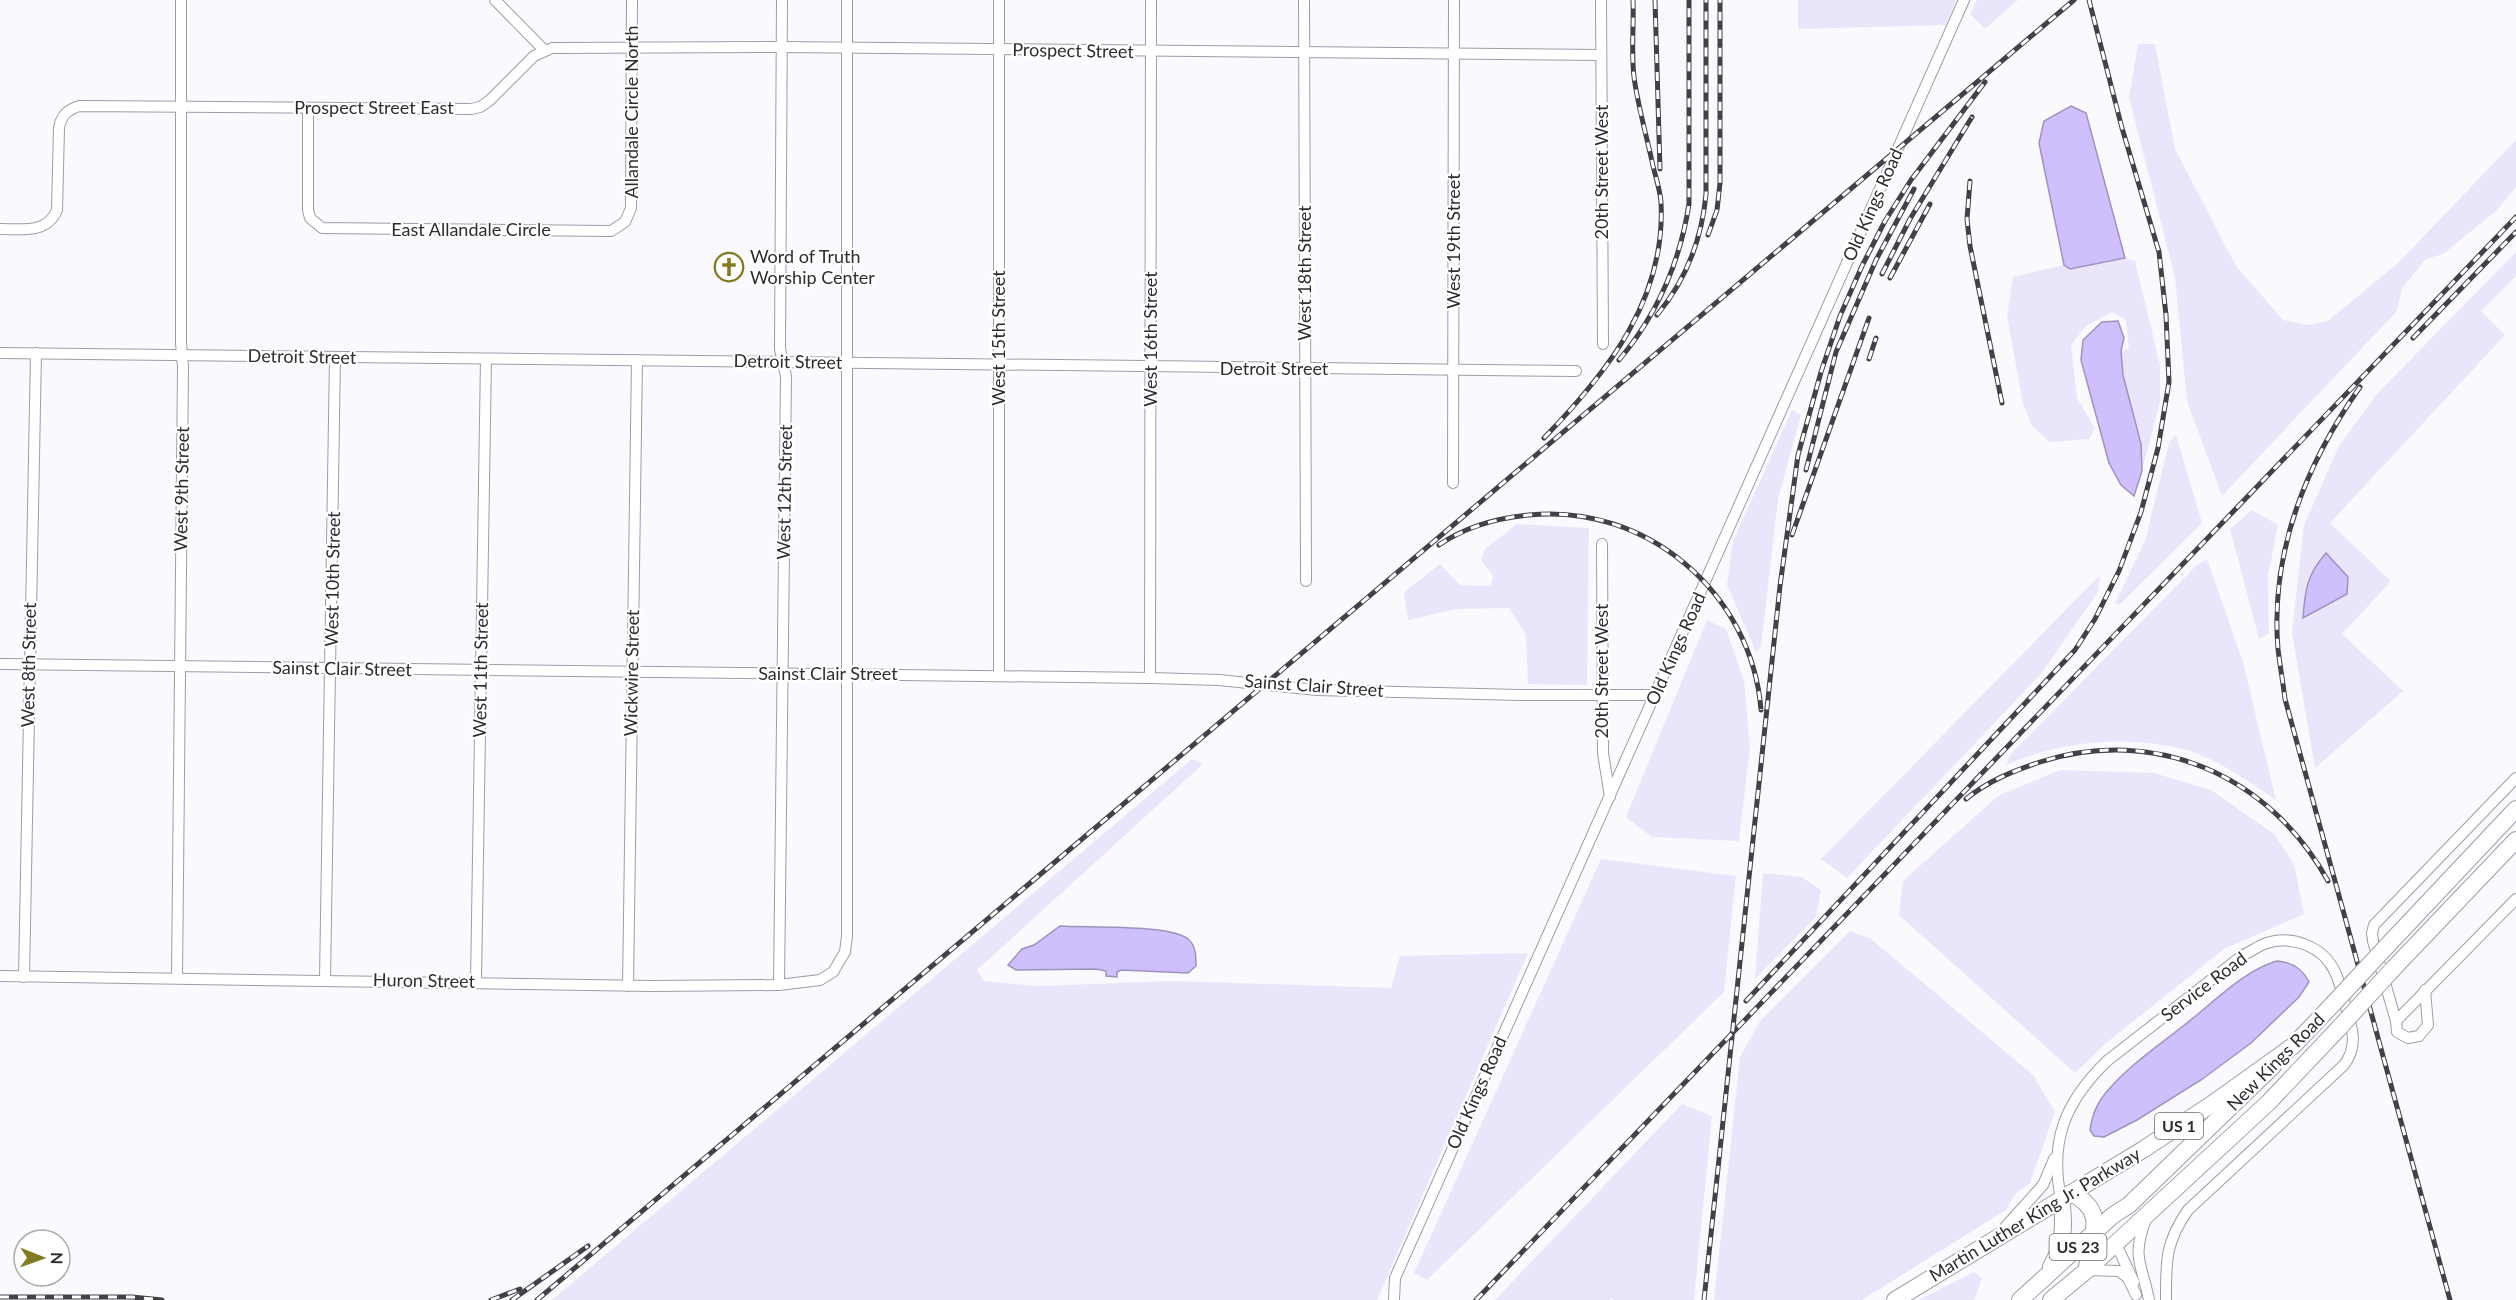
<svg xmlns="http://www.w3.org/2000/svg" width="2516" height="1300" font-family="Lato,sans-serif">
  <rect width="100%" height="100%" fill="#faf9fe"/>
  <!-- green -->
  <g fill="#ebe5fc" fill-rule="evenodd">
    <polygon points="1798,0 1956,0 1946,25 1798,29"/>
    <polygon points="1977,0 2018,0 1985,29 1970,14"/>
    <polygon points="2138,44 2155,44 2175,149 2236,266 2283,320 2308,325 2328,321 2399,262 2516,140 2516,187 2496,211 2443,254 2426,259 2402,288 2397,311 2222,496 2187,401 2175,278 2129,97"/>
    <path d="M2516,252v24l-35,35 24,24 -175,188 61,58 -49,53 61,57 -88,77 -23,-135 12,-108 35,-79 38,-52zM2325,553l23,24 -1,17 -44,23c2,-28 4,-42 22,-64z"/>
    <path d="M2125,258l10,3 25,104v37l-18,69c-2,-41 -18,-79 -21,-120l8,-3 -3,-28 -14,-8 -26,14 -15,19 6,53 18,30 -6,11 -39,3 -18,-16 -9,-22 -16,-88 6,-39 51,-12 6,4z"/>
    <polygon points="1792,410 1801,415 1778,499 1761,647 1756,652 1727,585 1733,541"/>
    <polygon points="2176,435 2202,523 2119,605 2115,603 2145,541 2169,443"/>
    <polygon points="2252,510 2278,525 2268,576 2269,633 2259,639 2230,529"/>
    <polygon points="1517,524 1589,528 1587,685 1528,684 1526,635 1509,608 1457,609 1408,620 1404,592 1440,564 1460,585 1491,586 1493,576 1481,560 1484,550"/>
    <path d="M2207,559l36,103 33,138c-29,-19 -59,-42 -93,-51 -59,-14 -122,-8 -177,16l4,-10 187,-190z"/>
    <polygon points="2100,575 2098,592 2041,674 1847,878 1821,859"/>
    <polygon points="1707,620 1726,629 1744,681 1750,747 1739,841 1652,837 1626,817"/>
    <polygon points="1192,759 1203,764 977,970 984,981 1038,986 1173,981 1391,988 1400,956 1528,953 1377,1300 552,1300"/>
    <polygon points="2060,770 2154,773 2211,790 2274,834 2294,864 2304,914 2224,949 2106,1043 2075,1073 1899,915 1903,881 1998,796"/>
    <polygon points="1601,859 1736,876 1724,992 1427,1280 1414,1273"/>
    <polygon points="1763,873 1802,877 1821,890 1816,917 1755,979"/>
    <polygon points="1850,931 1871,939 2033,1075 2055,1112 2030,1183 2015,1194 2006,1210 1862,1300 1714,1300 1740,1057 1760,1021"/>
    <polygon points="1682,1104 1712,1116 1694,1300 1613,1300 1613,1298 1609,1300 1495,1300"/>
    <polygon points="1974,1272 1982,1278 1974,1300 1919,1300"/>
  </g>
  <!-- water -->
  <g fill="#cfbffc" stroke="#9e93bf" stroke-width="1.5">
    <polygon points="2071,106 2086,113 2125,258 2070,269 2064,265 2039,143 2044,121"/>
    <polygon points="2118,321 2124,338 2121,351 2123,375 2141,444 2142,471 2134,496 2121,485 2109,463 2081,360 2083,340 2102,322"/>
    <path d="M2326,553l22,24 -1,17 -44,24c2,-29 4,-43 23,-65z"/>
    <path d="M1060,926c26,2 114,-2 129,14 7,6 7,18 7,26l-8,7 -67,-3 -4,2v5l-11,-1v-5l-10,-2 -80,1 -8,-5 14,-16 12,-4z"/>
    <path d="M2277,961c15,1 25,7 32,21l-10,15 -48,46 -50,37 -64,40 -33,17 -10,-1 -4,-6c2,-16 8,-29 19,-41 21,-24 49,-43 74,-63 28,-21 61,-56 94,-65z"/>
  </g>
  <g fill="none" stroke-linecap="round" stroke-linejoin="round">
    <!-- minor casing -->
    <g stroke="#9f9ca9" stroke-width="12">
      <g id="minor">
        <polyline points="495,0 544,50"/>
        <polyline points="999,0 999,675"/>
        <polyline points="1304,0 1306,581"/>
        <polyline points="1601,0 1603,344"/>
        <polyline points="308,108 308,210 310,218 322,228 611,231 625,222 631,208 632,0"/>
        <path d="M0,229c22,0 47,5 57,-19l2,-82c2,-12 8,-18 20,-22l392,3 9,-2 9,-6 45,-45 18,-8 229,-1 820,8"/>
        <polyline points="0,353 1576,371"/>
        <polyline points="1453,483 1454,0"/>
        <polyline points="1602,544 1603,753 1610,797"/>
        <polyline points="0,664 1150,678 1219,680 1317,690 1520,695 1656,695"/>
        <polyline points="1150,678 1151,0"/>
        <polyline points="0,976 652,986 779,985 820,980 833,972 845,952 847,936 847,0"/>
        <polyline points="24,977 36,353"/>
        <polyline points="177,978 183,367 181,343 181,0"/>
        <polyline points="325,980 335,357"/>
        <polyline points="476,982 486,359"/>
        <polyline points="779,985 786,376 780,349 782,0"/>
        <polyline points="628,986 637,360"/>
        <polyline points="2425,990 2428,1025 2419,1036 2408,1038 2397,1032 2396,1021 2373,941 2372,933 2374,925 2516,778"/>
        <polyline points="2396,1021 2516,899"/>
        <path d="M2061,1199c-12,-58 4,-97 46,-138l136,-106c7,-3 14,-8 21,-11 27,-10 59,2 71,28 5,10 7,22 10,32 7,23 14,41 -1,61l-156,145c-23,33 -22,51 -22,90"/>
        <path d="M2146,1219c-15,40 -4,44 3,81"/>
        <polyline points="2006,1226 2043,1185 2054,1159"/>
        <polyline points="2115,1242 2134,1282"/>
        <polyline points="2087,1270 2119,1271 2128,1278 2136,1295"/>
        <polyline points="1394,1300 1395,1278 1964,0"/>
      </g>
    </g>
    <!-- primary casing -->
    <g stroke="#9f9ca9" stroke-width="18">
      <g id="primary">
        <path d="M2071,1193c41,20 16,48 16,77"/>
        <path d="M2051,1267c13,-23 14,-42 10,-68"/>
        <polyline points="2020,1300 2112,1216 2129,1205 2273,1066"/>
      </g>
    </g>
    <!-- trunk casing -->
    <g stroke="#9f9ca9" stroke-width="18">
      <g id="trunk">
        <polyline points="2386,947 2516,809"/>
        <polyline points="2391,971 2516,840"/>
        <polyline points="1895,1300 2144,1149 2212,1104 2293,1046 2333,1004"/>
        <polyline points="2051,1300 2087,1270 2268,1103 2340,1027"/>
      </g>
    </g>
    <!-- minor -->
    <use href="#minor" stroke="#fff" stroke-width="10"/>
    <!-- primary -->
    <use href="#primary" stroke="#fff" stroke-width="16"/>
    <!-- trunk -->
    <use href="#trunk" stroke="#fff" stroke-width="16"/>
    <!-- rail casing -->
    <g stroke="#424146" stroke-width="5">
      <g id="rail">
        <polyline points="1655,0 1660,169"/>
        <polyline points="1970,181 1967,219 1970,246 2002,403"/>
        <polyline points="1708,235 1717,210 1720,183 1720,0"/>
        <polyline points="1882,274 1910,219 1972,117"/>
        <polyline points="1890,278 1930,204"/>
        <path d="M1657,315c29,-35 45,-77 49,-121v-194"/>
        <polyline points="2413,338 2516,232"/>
        <polyline points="1869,359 1876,338"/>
        <path d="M1619,360c38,-45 61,-98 70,-156v-204"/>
        <path d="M2360,387c-54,77 -90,166 -82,262 2,17 5,33 7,50l165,601"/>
        <path d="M1544,438c64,-66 122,-139 117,-236 -1,-12 -5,-24 -8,-36 -6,-29 -15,-59 -19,-89 -3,-25 0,-52 -1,-77"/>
        <polyline points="1806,470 1836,352 1876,260 1914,189"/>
        <polyline points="1792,535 1869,318"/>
        <path d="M1439,545c26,-18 59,-27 90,-30 117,-12 223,78 232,195"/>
        <path d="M1966,799c22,-18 47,-28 74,-37 116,-37 230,14 288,119"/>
        <polyline points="1746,1001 2075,650 2095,619 2119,571 2141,512 2158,448 2169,382 2166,315 2159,252 2122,128 2089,0"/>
        <polyline points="0,1297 132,1297 162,1300"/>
        <polyline points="491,1300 520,1289"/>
        <polyline points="512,1300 588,1246"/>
        <polyline points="537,1300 2074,0"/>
        <polyline points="1476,1300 2516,217"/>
        <polyline points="1704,1300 1780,586 1798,455 1821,372 1840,316 1862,266 1885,221 1911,180 1985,82"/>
      </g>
    </g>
    <!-- rail -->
    <use href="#rail" stroke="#fff" stroke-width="3" stroke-dasharray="9" stroke-linecap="butt"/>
    <!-- trunk-bridge casing -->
    <g stroke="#9f9ca9" stroke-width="18" stroke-linecap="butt">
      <g id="trunk-bridge">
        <polyline points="2333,1004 2386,947"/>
        <polyline points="2340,1027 2391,971"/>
      </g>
    </g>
    <!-- trunk-bridge -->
    <use href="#trunk-bridge" stroke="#fff" stroke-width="16"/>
  </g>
  <!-- icons -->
  <defs>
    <g id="church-ring" transform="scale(1.5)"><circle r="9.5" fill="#fff" stroke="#817b21" stroke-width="1.5"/><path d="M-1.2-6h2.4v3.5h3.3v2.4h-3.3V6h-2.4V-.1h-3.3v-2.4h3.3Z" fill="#817b21"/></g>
  </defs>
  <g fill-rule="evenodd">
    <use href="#church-ring" x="729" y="267"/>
  </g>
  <g text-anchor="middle" stroke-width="4.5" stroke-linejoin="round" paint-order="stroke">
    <!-- shield labels -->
    <g fill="#fff" stroke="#6c6b6f" stroke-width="1.5">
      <rect x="2155" y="1113" width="48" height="26" rx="4.5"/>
      <rect x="2049.5" y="1234" width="57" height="26" rx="4.5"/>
    </g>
    <g font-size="16" font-weight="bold" fill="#2d2c31">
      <text x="2179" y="1132">US 1</text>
      <text x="2078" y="1253">US 23</text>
    </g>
    <!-- street labels -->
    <g font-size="18" fill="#2d2c31" stroke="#fff">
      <text transform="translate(1073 51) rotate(1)" y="6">Prospect Street</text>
      <text x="374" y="114">Prospect Street East</text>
      <text transform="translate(632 112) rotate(-90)" y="6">Allandale Circle North</text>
      <text transform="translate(1602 172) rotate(-90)" y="6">20th Street West</text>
      <text transform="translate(1873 205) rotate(-66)" y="6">Old Kings Road</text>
      <text x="471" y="236">East Allandale Circle</text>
      <text transform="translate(1454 241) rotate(-90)" y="6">West 19th Street</text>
      <text transform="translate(1305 273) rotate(-90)" y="6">West 18th Street</text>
      <text transform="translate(999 338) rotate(-90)" y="6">West 15th Street</text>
      <text transform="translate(1151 339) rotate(-90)" y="6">West 16th Street</text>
      <text transform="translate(302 357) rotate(1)" y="6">Detroit Street</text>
      <text transform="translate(788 362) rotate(1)" y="6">Detroit Street</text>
      <text x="1274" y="375">Detroit Street</text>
      <text transform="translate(182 489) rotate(-89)" y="6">West 9th Street</text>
      <text transform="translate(785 492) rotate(-89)" y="6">West 12th Street</text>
      <text transform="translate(333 579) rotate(-89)" y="6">West 10th Street</text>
      <text transform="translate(1676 649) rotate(-66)" y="6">Old Kings Road</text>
      <text transform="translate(29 665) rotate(-89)" y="6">West 8th Street</text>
      <text transform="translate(342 669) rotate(1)" y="6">Sainst Clair Street</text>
      <text transform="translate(481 670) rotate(-89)" y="6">West 11th Street</text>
      <text transform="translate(1602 671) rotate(-90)" y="6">20th Street West</text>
      <text transform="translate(632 673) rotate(-89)" y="6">Wickwire Street</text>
      <text x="828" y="680">Sainst Clair Street</text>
      <text transform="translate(1314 686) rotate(4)" y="6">Sainst Clair Street</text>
      <text transform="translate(424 981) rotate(1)" y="6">Huron Street</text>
      <text transform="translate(2204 987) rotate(-37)" y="6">Service Road</text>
      <text transform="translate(2276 1062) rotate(-45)" y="6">New Kings Road</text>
      <text transform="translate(1477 1093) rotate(-66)" y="6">Old Kings Road</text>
      <text transform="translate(2035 1215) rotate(-31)" y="6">Martin Luther King Jr. Parkway</text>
    </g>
    <!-- poi labels -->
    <g font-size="18" fill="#2d2c31" stroke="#fff" text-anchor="start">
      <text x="750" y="263">Word of Truth<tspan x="750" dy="21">Worship Center</tspan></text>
    </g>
  </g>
  <!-- north arrow -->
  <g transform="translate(42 1258) rotate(91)"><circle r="28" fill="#ffffff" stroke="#ababad" stroke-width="1.5"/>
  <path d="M0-4.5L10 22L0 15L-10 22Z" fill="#817b21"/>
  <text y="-9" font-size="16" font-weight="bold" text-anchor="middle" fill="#2d2c31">N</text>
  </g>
</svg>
